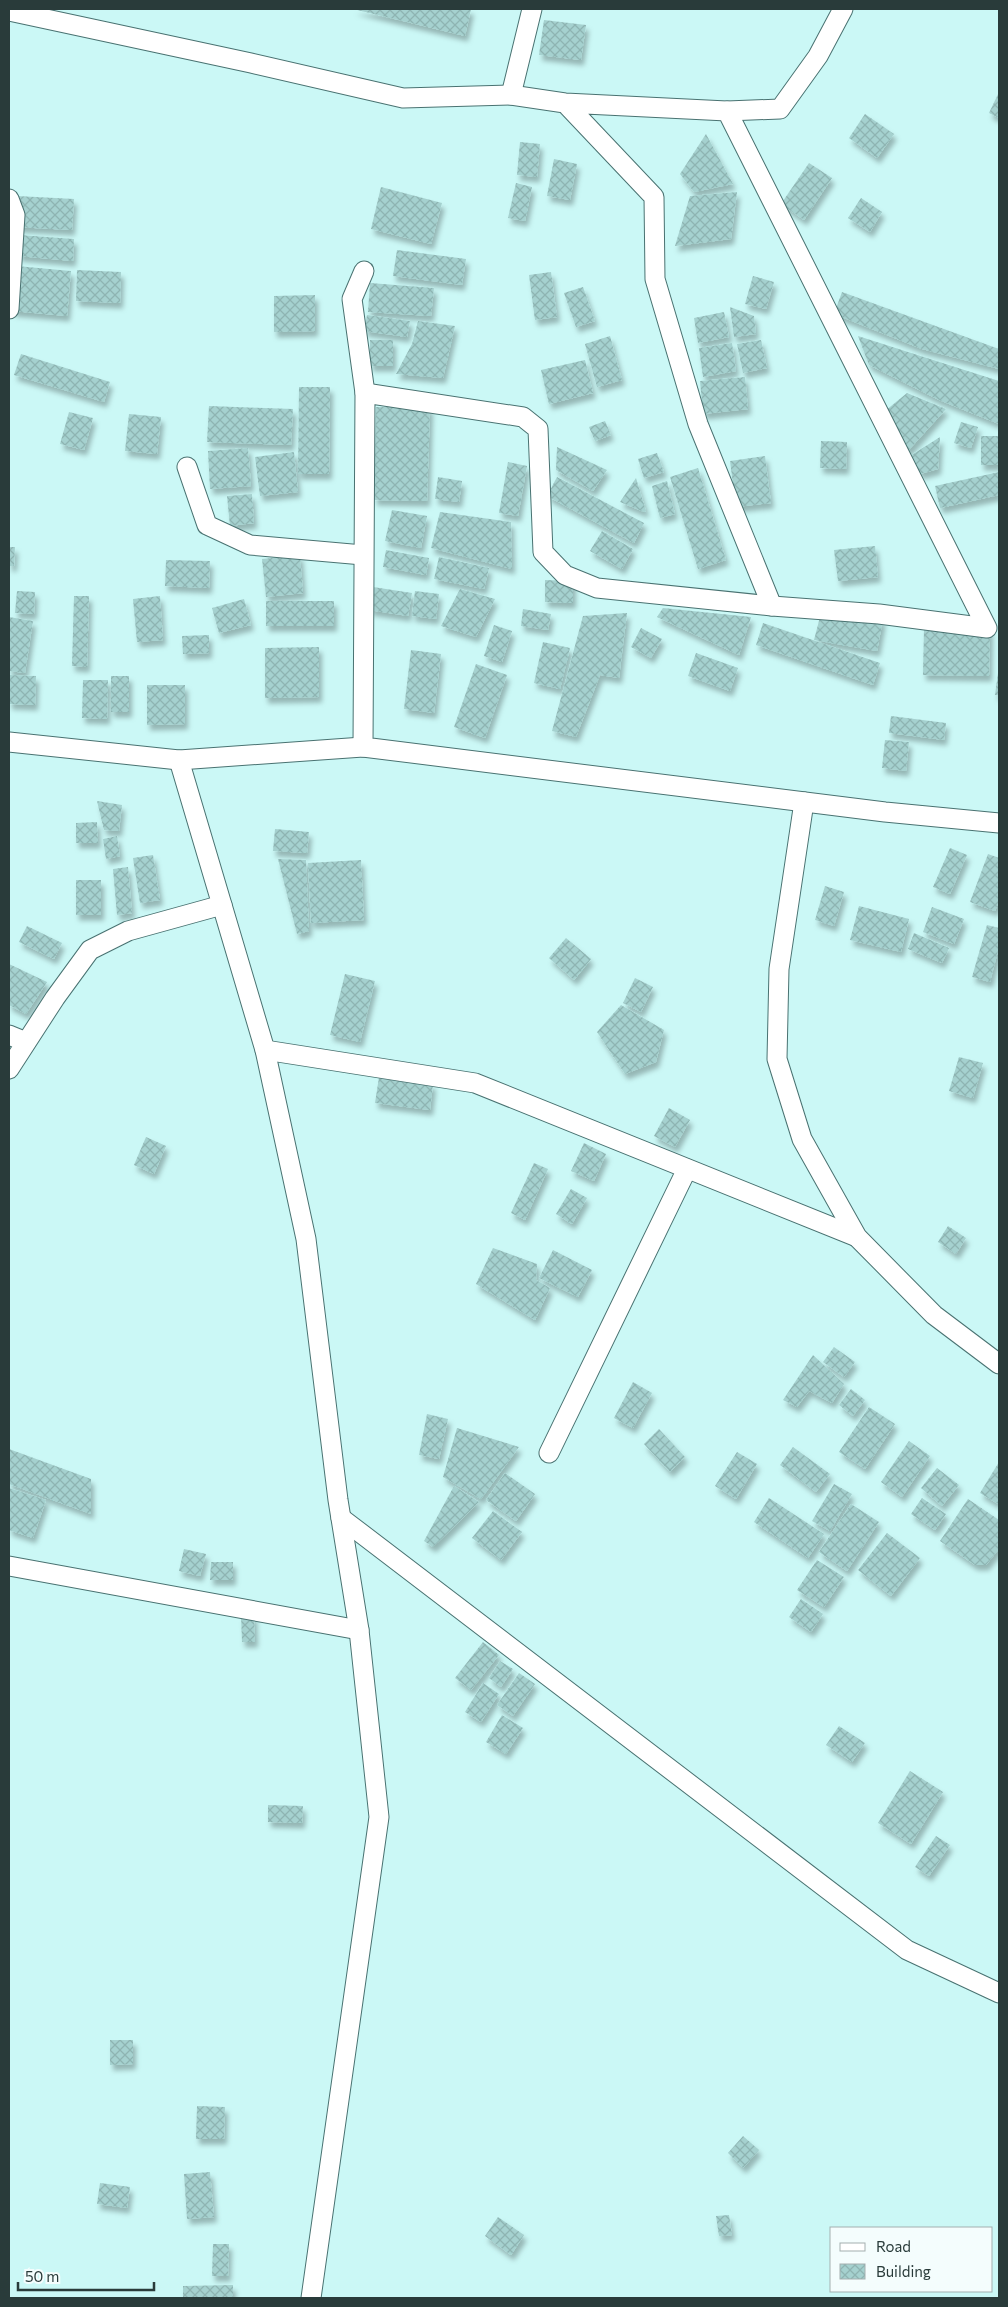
<svg xmlns="http://www.w3.org/2000/svg" width="1008" height="2307" font-family="Commissioner,sans-serif">
  <defs>
    <pattern id="building-cross-hatch" width="8" height="8" patternUnits="userSpaceOnUse" patternTransform="scale(1.25)"><rect width="8" height="8" fill="#a5d1cf"/><path d="M0 0l8 8M0 8l8-8" fill="none" stroke="#8eb4b2"/></pattern>
    <filter id="shadow"><feDropShadow dx="3" dy="5.5" stdDeviation="2.5" flood-color="#0004"/></filter>
  </defs>
  <rect width="100%" height="100%" fill="#cbf8f6"/>
  <!-- building -->
  <g fill="url(#building-cross-hatch)" filter="url(#shadow)">
    <polygon points="353,9 471,9 465,36"/>
    <polygon points="544,20 586,25 581,60 539,55"/>
    <polygon points="999,92 999,118 989,113"/>
    <polygon points="865,114 894,134 877,158 849,138"/>
    <polygon points="706,134 733,184 694,192 680,174"/>
    <polygon points="520,142 540,144 537,177 517,175"/>
    <polygon points="554,159 577,164 570,200 547,196"/>
    <polygon points="809,163 832,178 804,220 781,204"/>
    <polygon points="516,183 532,187 525,221 508,218"/>
    <polygon points="381,187 442,203 431,244 371,229"/>
    <polygon points="737,192 731,239 675,246 690,196"/>
    <polygon points="17,196 74,199 72,230 15,227"/>
    <polygon points="861,198 882,212 870,232 848,218"/>
    <polygon points="20,235 74,239 73,261 18,256"/>
    <polygon points="397,250 466,259 462,285 393,276"/>
    <polygon points="17,266 71,271 67,316 12,311"/>
    <polygon points="77,270 121,272 120,303 76,301"/>
    <polygon points="551,272 557,317 535,320 529,275"/>
    <polygon points="753,276 774,282 766,309 745,304"/>
    <polygon points="370,283 434,288 431,316 368,312"/>
    <polygon points="583,287 595,321 576,327 564,293"/>
    <polygon points="842,292 999,349 999,369 922,349 834,314"/>
    <polygon points="315,295 315,331 274,332 274,296"/>
    <polygon points="730,307 754,316 756,334 734,337"/>
    <polygon points="724,312 729,337 698,343 694,318"/>
    <polygon points="367,315 410,321 407,337 364,331"/>
    <polygon points="418,321 455,326 443,378 396,374 412,344"/>
    <polygon points="610,336 622,380 597,387 585,344"/>
    <polygon points="858,336 999,381 999,424 939,400 869,365"/>
    <rect x="370" y="340" width="23" height="26"/>
    <polygon points="761,340 767,368 743,373 737,344"/>
    <polygon points="732,343 736,371 703,377 699,348"/>
    <polygon points="21,354 110,382 104,402 14,375"/>
    <polygon points="585,360 593,393 549,404 541,370"/>
    <polygon points="745,377 748,409 703,414 700,381"/>
    <polygon points="299,387 330,387 329,474 298,474"/>
    <polygon points="907,393 946,409 907,452 885,411"/>
    <polygon points="209,406 293,409 291,445 207,442"/>
    <polygon points="376,407 430,407 427,501 374,500"/>
    <polygon points="69,412 93,418 84,450 60,444"/>
    <polygon points="129,414 161,417 157,454 125,451"/>
    <polygon points="605,421 611,435 595,441 589,427"/>
    <polygon points="961,422 978,427 971,448 954,443"/>
    <rect x="981" y="436" width="18" height="29"/>
    <polygon points="940,437 938,469 920,474 910,456"/>
    <polygon points="821,441 847,442 846,469 820,468"/>
    <polygon points="557,447 607,470 593,491 556,470"/>
    <polygon points="248,448 251,486 210,489 208,451"/>
    <polygon points="294,452 298,492 260,496 255,457"/>
    <polygon points="657,453 664,472 644,478 638,459"/>
    <polygon points="765,456 771,503 736,507 730,461"/>
    <polygon points="508,462 527,466 518,516 499,513"/>
    <polygon points="698,468 726,560 698,569 670,477"/>
    <polygon points="999,472 999,495 940,508 935,486"/>
    <polygon points="438,477 462,481 459,502 435,499"/>
    <polygon points="557,477 644,523 634,543 547,496"/>
    <polygon points="636,478 646,511 644,512 620,502"/>
    <polygon points="667,481 675,514 660,518 652,486"/>
    <polygon points="252,494 254,523 230,526 227,496"/>
    <polygon points="392,510 427,516 421,548 385,541"/>
    <polygon points="440,512 511,522 512,569 431,548"/>
    <polygon points="602,531 633,549 622,569 590,551"/>
    <polygon points="875,546 878,577 838,581 834,550"/>
    <polygon points="9,547 15,547 14,566 9,566"/>
    <polygon points="386,550 429,558 426,575 383,567"/>
    <polygon points="300,555 303,593 266,597 262,559"/>
    <polygon points="439,557 489,568 484,589 434,579"/>
    <polygon points="166,560 210,561 209,588 165,586"/>
    <polygon points="545,580 573,581 573,603 545,602"/>
    <polygon points="373,587 412,593 408,616 369,610"/>
    <polygon points="460,589 495,599 476,637 441,626"/>
    <polygon points="17,591 35,592 34,614 15,613"/>
    <polygon points="415,591 439,594 436,619 412,616"/>
    <polygon points="74,596 89,596 87,667 72,666"/>
    <polygon points="160,596 163,640 137,642 133,599"/>
    <polygon points="244,599 251,625 219,633 212,608"/>
    <rect x="266" y="601" width="68" height="25"/>
    <polygon points="663,608 751,617 739,655 657,617"/>
    <polygon points="523,609 551,614 548,630 521,626"/>
    <polygon points="627,613 619,678 600,675 576,737 552,731 583,616"/>
    <polygon points="9,617 33,621 25,673 9,671"/>
    <polygon points="820,617 883,619 877,651 814,640"/>
    <polygon points="763,623 880,663 873,685 756,645"/>
    <polygon points="494,625 512,631 502,662 484,656"/>
    <polygon points="641,628 662,639 651,658 631,647"/>
    <polygon points="924,628 990,629 989,676 923,675"/>
    <polygon points="209,635 209,653 183,654 182,636"/>
    <polygon points="543,642 570,648 560,689 534,683"/>
    <polygon points="319,647 319,697 265,698 265,648"/>
    <polygon points="411,650 441,654 434,713 404,709"/>
    <polygon points="696,653 738,668 730,691 688,676"/>
    <polygon points="476,664 507,675 485,738 454,727"/>
    <polygon points="998,673 999,673 999,695 995,695"/>
    <polygon points="9,675 36,676 35,705 9,704"/>
    <rect x="111" y="676" width="18" height="36"/>
    <polygon points="83,680 108,680 107,719 82,718"/>
    <polygon points="147,685 185,685 185,724 147,725"/>
    <polygon points="891,716 946,723 944,740 889,733"/>
    <polygon points="885,740 909,742 906,771 882,768"/>
    <polygon points="97,801 122,805 119,831 104,830"/>
    <polygon points="97,822 98,843 76,843 76,823"/>
    <polygon points="275,829 309,832 307,853 273,851"/>
    <polygon points="117,836 120,856 106,859 103,839"/>
    <polygon points="950,848 967,855 950,894 933,887"/>
    <polygon points="988,854 999,858 999,901 995,911 970,902"/>
    <polygon points="153,855 160,900 140,903 133,858"/>
    <polygon points="278,859 306,860 309,931 297,934"/>
    <polygon points="361,860 364,920 311,923 308,863"/>
    <polygon points="128,867 132,913 117,915 113,869"/>
    <rect x="76" y="880" width="25" height="35"/>
    <polygon points="825,886 844,892 834,926 815,920"/>
    <polygon points="859,906 909,919 901,952 850,940"/>
    <polygon points="932,907 964,919 954,944 923,932"/>
    <polygon points="987,925 999,928 999,947 990,982 972,977"/>
    <polygon points="27,926 62,943 54,959 19,942"/>
    <polygon points="914,933 949,948 942,963 908,949"/>
    <polygon points="566,938 591,959 574,980 549,958"/>
    <polygon points="9,964 47,982 26,1014 9,1005"/>
    <polygon points="345,974 375,981 360,1042 330,1035"/>
    <polygon points="635,978 653,987 641,1012 623,1003"/>
    <polygon points="621,1005 664,1030 656,1062 625,1074 597,1032"/>
    <polygon points="959,1057 983,1063 973,1098 949,1091"/>
    <polygon points="379,1077 433,1084 430,1110 375,1103"/>
    <polygon points="669,1108 690,1120 675,1147 654,1136"/>
    <polygon points="146,1137 166,1146 154,1174 134,1165"/>
    <polygon points="584,1143 606,1154 594,1181 571,1171"/>
    <polygon points="534,1163 548,1169 525,1220 511,1213"/>
    <polygon points="571,1189 587,1198 572,1224 556,1214"/>
    <polygon points="948,1226 966,1238 956,1254 938,1242"/>
    <polygon points="493,1248 537,1264 536,1280 550,1288 535,1320 476,1284"/>
    <polygon points="553,1250 592,1270 578,1297 539,1278"/>
    <polygon points="834,1347 855,1362 844,1377 823,1362"/>
    <polygon points="813,1355 844,1384 832,1403 809,1391 797,1407 783,1400"/>
    <polygon points="633,1382 652,1393 633,1428 614,1418"/>
    <polygon points="851,1389 865,1400 853,1416 839,1405"/>
    <polygon points="869,1407 895,1424 865,1469 839,1452"/>
    <polygon points="427,1414 448,1419 439,1459 419,1455"/>
    <polygon points="457,1428 519,1447 481,1499 443,1477"/>
    <polygon points="659,1429 685,1457 670,1472 644,1444"/>
    <polygon points="909,1441 930,1456 902,1497 881,1482"/>
    <polygon points="793,1447 830,1474 816,1492 780,1465"/>
    <polygon points="9,1449 91,1479 91,1514 9,1484"/>
    <polygon points="737,1452 757,1464 736,1499 715,1486"/>
    <polygon points="999,1462 999,1502 998,1504 980,1493"/>
    <polygon points="937,1468 959,1485 942,1506 921,1488"/>
    <polygon points="505,1473 535,1494 516,1521 486,1500"/>
    <polygon points="834,1484 852,1494 830,1531 812,1521"/>
    <polygon points="454,1486 479,1502 433,1547 424,1541"/>
    <polygon points="9,1488 46,1500 33,1538 9,1530"/>
    <polygon points="769,1498 824,1534 808,1558 754,1522"/>
    <polygon points="922,1498 946,1514 935,1530 911,1514"/>
    <polygon points="968,1499 999,1520 999,1549 986,1565 975,1565 940,1541"/>
    <polygon points="851,1504 879,1522 847,1571 819,1552"/>
    <polygon points="493,1511 522,1532 501,1560 472,1538"/>
    <polygon points="887,1533 920,1558 891,1596 858,1570"/>
    <polygon points="184,1549 206,1554 200,1576 179,1571"/>
    <polygon points="817,1560 844,1577 824,1607 797,1590"/>
    <polygon points="211,1562 233,1562 233,1580 210,1580"/>
    <polygon points="801,1599 823,1614 811,1632 789,1617"/>
    <polygon points="241,1615 254,1615 255,1642 242,1642"/>
    <polygon points="483,1642 499,1655 471,1690 455,1678"/>
    <polygon points="500,1661 513,1669 501,1687 489,1678"/>
    <polygon points="519,1673 535,1684 513,1716 497,1705"/>
    <polygon points="483,1683 499,1694 481,1722 465,1712"/>
    <polygon points="502,1715 523,1728 506,1754 486,1742"/>
    <polygon points="839,1726 865,1743 852,1762 826,1745"/>
    <polygon points="910,1771 943,1792 911,1844 878,1823"/>
    <polygon points="268,1805 303,1806 302,1823 268,1822"/>
    <polygon points="936,1836 950,1845 929,1876 915,1867"/>
    <polygon points="110,2040 133,2040 133,2064 110,2065"/>
    <polygon points="197,2106 225,2107 224,2139 196,2139"/>
    <polygon points="743,2136 759,2150 743,2168 728,2153"/>
    <polygon points="210,2172 214,2217 187,2219 184,2174"/>
    <polygon points="100,2183 130,2187 127,2208 97,2204"/>
    <polygon points="729,2215 732,2235 719,2236 716,2216"/>
    <polygon points="498,2217 524,2235 511,2255 485,2236"/>
    <polygon points="213,2244 229,2244 228,2276 212,2276"/>
    <polygon points="233,2285 233,2298 183,2298 183,2286"/>
  </g>
  <g fill="none" stroke-linecap="round" stroke-linejoin="round">
    <!-- minor casing -->
    <g stroke="#497271" stroke-width="21">
      <g id="minor">
        <polyline points="9,11 251,63 403,98 511,95 565,103 727,111 987,628 879,614 772,606 698,424 655,279 654,197 565,103"/>
        <polyline points="511,95 532,9"/>
        <polyline points="727,111 780,109 818,56 843,9"/>
        <polyline points="9,199 15,215 9,309"/>
        <polyline points="364,271 352,299 365,393"/>
        <polyline points="187,467 207,525 250,545 363,555"/>
        <polyline points="772,606 597,588 565,575 543,552 538,429 523,417 365,393 363,747 885,812 999,823"/>
        <polyline points="9,742 179,760 363,747"/>
        <polyline points="179,760 265,1050 306,1239 338,1500 359,1630 379,1817 311,2298"/>
        <polyline points="804,802 779,969 777,1059 802,1139 857,1237 934,1315 999,1364"/>
        <polyline points="9,1035 26,1042"/>
        <polyline points="265,1050 475,1083 857,1237"/>
        <polyline points="9,1069 55,998 90,950 128,931 222,905"/>
        <polyline points="549,1453 687,1169"/>
        <polyline points="341,1518 907,1950 999,1993"/>
        <polyline points="9,1566 359,1630"/>
      </g>
    </g>
    <!-- minor -->
    <use href="#minor" stroke="#fff" stroke-width="19"/>
  </g>
  <!-- border -->
  <rect width="1008" height="2307" fill="none" stroke="#293b3a" stroke-width="20"/>
  <!-- legend -->
  <rect x="830" y="2227" width="162" height="65" fill="#f4fdfd" stroke="#a3afaf"/>
  <rect x="840" y="2243" width="25" height="8" fill="#ffffff" stroke="#a3afaf"/>
  <text x="876" y="2252" font-size="15" fill="#293b3a">Road</text>
  <rect x="840" y="2264" width="25" height="15" fill="url(#building-cross-hatch)" stroke="#a3afaf"/>
  <text x="876" y="2277" font-size="15" fill="#293b3a">Building</text>
  <!-- scale -->
  <path d="M18 2282v8h136v-8" fill="none" stroke="#293b3a" stroke-width="2.5"/>
  <text x="25" y="2282" font-size="15" fill="#293b3a" stroke="#f4fdfd" stroke-width="4" paint-order="stroke">50 m</text>
</svg>
